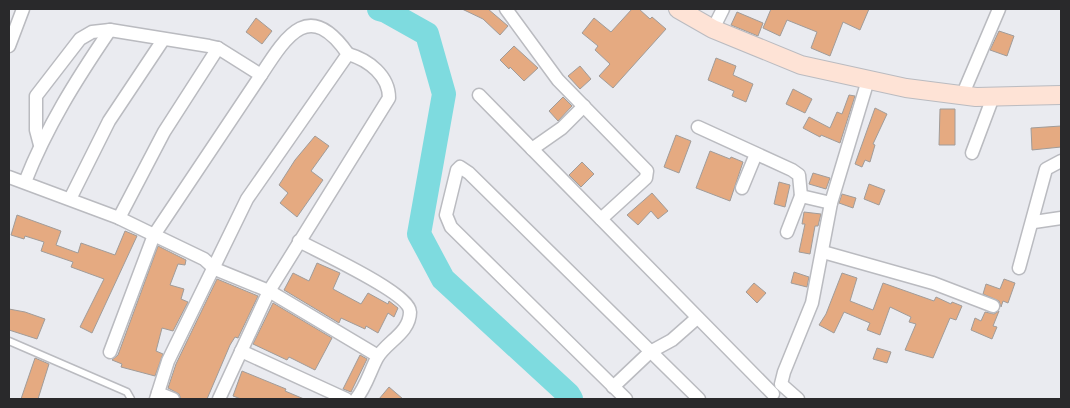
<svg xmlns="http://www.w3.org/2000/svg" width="1070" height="408" font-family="Signika,sans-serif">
  <rect width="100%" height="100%" fill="#eaebf0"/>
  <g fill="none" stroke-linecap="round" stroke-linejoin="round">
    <!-- river -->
    <polyline stroke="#7edbdf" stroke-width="24" points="379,9 386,11 427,34 444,94 419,234 443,279 568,394 571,399"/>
  </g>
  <!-- building -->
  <g fill="#e5aa81" stroke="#a19c99">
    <polygon points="462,9 488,9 508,26 500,35 483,19"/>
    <polygon points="632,9 639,9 650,19 652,17 666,29 613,88 599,76 610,64 595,50 598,46 582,33 594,18 611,32"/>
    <polygon points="771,9 869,9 860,30 843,22 830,56 811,48 817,32 787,20 780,36 763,28"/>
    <polygon points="737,12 763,23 758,36 731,25"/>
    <polygon points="256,18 272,31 262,44 246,32"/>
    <polygon points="999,31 1014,36 1007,56 990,50"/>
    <polygon points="514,46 538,68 524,81 510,67 509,69 500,60"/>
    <polygon points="716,58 736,66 733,75 753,84 746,102 732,96 734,91 708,80"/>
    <polygon points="580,66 591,79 580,89 568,76"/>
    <polygon points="793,89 812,99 805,113 786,104"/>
    <polygon points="849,95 855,96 840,143 821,135 820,137 803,128 809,117 830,128 837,112 842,114"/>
    <polygon points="563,97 572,106 558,121 549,111"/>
    <polygon points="875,108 887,114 873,144 875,145 870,162 865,160 862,167 855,164"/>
    <polygon points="940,109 955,109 955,145 939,145"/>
    <polygon points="1061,126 1061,147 1032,150 1031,128"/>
    <polygon points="676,135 691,141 679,173 664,167"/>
    <polygon points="315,136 329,146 311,171 323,180 297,217 280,203 288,193 279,185 295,160"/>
    <polygon points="710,151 730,159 731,157 743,162 730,201 696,188"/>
    <polygon points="582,162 594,174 581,187 569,175"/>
    <polygon points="813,173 830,178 826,189 809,184"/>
    <polygon points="779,182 790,185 785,207 774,204"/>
    <polygon points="869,184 885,190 879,205 864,199"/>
    <polygon points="652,193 668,211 658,219 651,211 638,225 627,215"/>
    <polygon points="842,194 856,198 853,208 839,203"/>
    <polygon points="804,212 821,214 818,226 815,226 810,254 799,252 805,224 802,224"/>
    <polygon points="17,215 61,231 56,245 78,253 81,243 115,255 125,231 137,236 92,333 80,327 104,279 71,267 73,262 41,251 44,242 25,236 24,239 11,235"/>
    <polygon points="158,246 186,260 185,265 178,264 170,285 184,289 181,299 188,302 173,331 162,328 156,351 163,354 155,376 121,367 122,364 112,360 118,355"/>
    <polygon points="317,263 340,273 333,289 361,304 368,293 388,304 389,301 398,308 394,317 388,313 378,333 366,326 365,329 341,318 339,323 284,290 293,273 309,281"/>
    <polygon points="794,272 809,277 807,287 791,283"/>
    <polygon points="842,273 857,278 850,301 873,310 883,283 934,301 936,297 951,304 952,302 962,306 956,320 950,318 933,358 905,350 916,324 909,322 911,317 890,307 880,335 867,330 870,323 844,312 834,333 819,325 826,314"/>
    <polygon points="217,279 258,296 238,338 235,337 230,345 207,399 181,399 179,394 168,388 176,364"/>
    <polygon points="1004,279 1015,283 1008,303 1003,301 1001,307 999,301 983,294 986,284 1000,289"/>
    <polygon points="754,283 766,293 757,303 746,292"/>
    <polygon points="273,303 332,338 315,370 289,357 287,360 253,344"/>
    <polygon points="9,309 25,312 45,319 37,339 9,330"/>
    <polygon points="999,311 993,326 997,327 992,339 971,330 975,318 981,321 985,312 994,314"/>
    <polygon points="877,348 891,352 887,363 873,359"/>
    <polygon points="360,355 367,359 351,392 343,389"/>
    <polygon points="35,358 49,364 38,399 21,399"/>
    <polygon points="242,371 286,389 285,391 304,399 241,399 233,396"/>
    <polygon points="389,387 403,399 379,399"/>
  </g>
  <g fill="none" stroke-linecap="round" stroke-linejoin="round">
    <!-- lane casing -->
    <g stroke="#babbc0" stroke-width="9">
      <polyline id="lane" points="9,341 127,392 131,399"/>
    </g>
    <!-- street casing -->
    <g stroke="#babbc0" stroke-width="15">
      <g id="street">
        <polyline points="506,9 558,80 647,171 646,178 601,219"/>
        <polyline points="713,29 723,9"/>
        <polyline points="9,46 23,9"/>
        <polyline points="479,95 773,394"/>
        <polyline points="962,96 999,9"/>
        <polyline points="698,127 792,170 799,175 801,196 831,203"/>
        <polyline points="40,145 36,130 36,96 80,39 92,32 110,30 209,46 218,48 261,75 154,235 110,352"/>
        <polyline points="532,149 562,128 584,106"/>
        <polyline points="972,153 993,97"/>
        <polyline points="9,177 119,218 154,235 204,259 215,269 269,291 378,356"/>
        <path d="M25,182c22,-56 51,-102 85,-152"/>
        <polyline points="742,188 756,154"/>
        <polyline points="70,199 109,121 163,40"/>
        <polyline points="119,218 164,132 218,48"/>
        <polyline points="1034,222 1061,218"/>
        <polyline points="787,232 801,196"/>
        <path d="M299,241c18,10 111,52 111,71 0,21 -24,30 -33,46 -7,13 -11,29 -21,41"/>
        <polyline points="823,252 933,283 993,306"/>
        <polyline points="1019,268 1046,169 1061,161"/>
        <polyline points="241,351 346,399"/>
        <polyline points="613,387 650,352 672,340 697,318"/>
        <polyline points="158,393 173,399"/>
        <path d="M156,399l12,-38 79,-162 101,-145c-38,-54 -60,-21 -87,21"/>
        <path d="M219,399l50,-108 120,-193c0,-22 -20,-38 -41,-44"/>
        <polyline points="626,399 451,227 446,215 457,170 460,167 469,173 699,399"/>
        <polyline points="798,399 781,384 784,372 812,303 831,203 868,80"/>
      </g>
    </g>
    <!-- secondary casing -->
    <g stroke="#babbc0" stroke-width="20">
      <polyline id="secondary" points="678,9 713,29 801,65 906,88 976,97 1061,95"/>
    </g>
    <!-- lane -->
    <use href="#lane" stroke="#fff" stroke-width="6"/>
    <!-- street -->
    <use href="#street" stroke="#fff" stroke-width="12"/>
    <!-- secondary -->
    <use href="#secondary" stroke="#fee3d6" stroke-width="18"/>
  </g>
  <!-- border -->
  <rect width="1070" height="408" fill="none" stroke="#29292b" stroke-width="20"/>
</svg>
